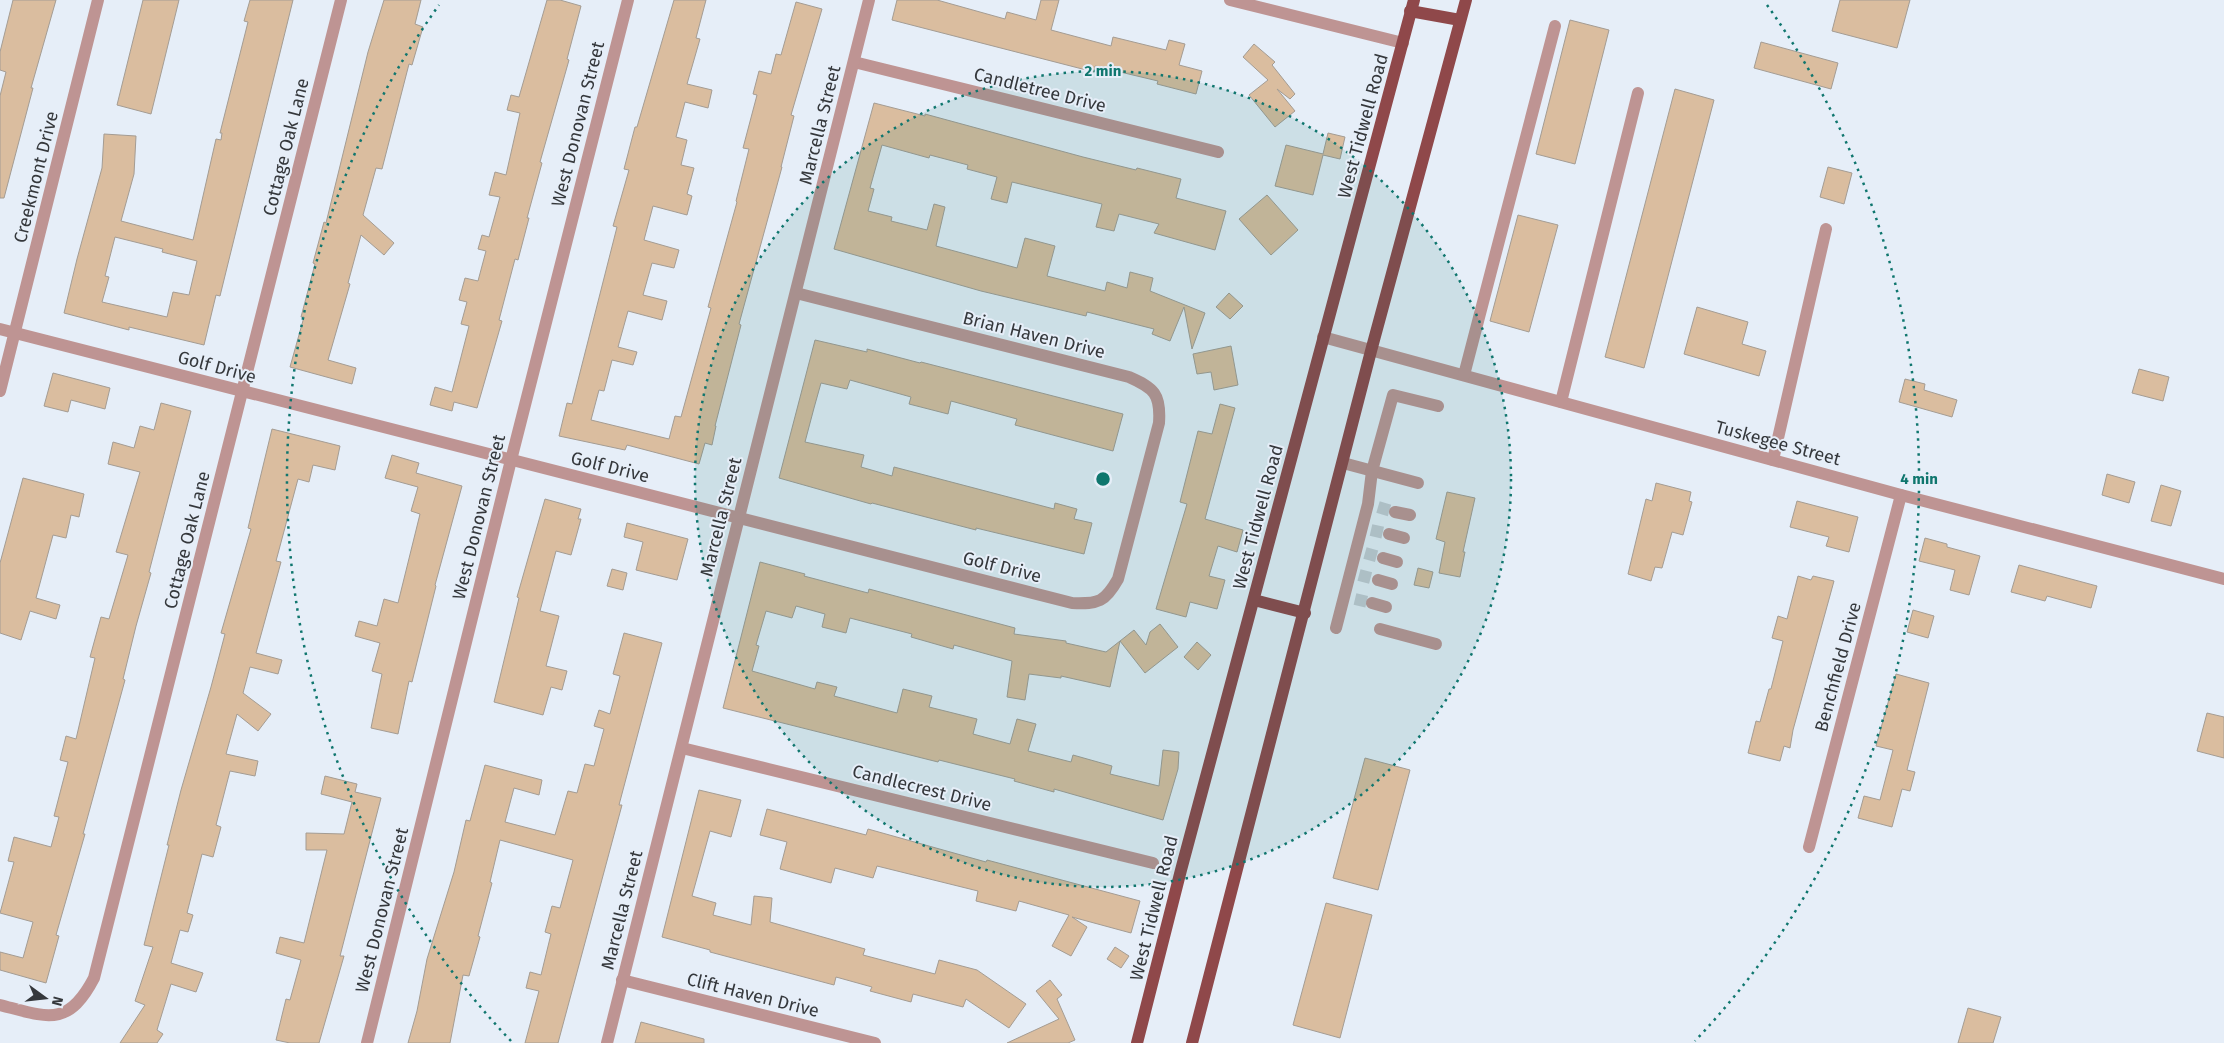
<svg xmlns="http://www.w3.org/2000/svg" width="2224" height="1043" font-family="'Fira Sans',sans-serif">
  <rect width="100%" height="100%" fill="#e6eef8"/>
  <!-- building -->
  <g fill="#dabd9f" stroke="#a49c93" fill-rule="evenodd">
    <polygon points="13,0 56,0 31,88 33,88 4,198 0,198 0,96 6,72 0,70 0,52"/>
    <polygon points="143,0 179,0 151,114 117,105"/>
    <path d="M250,0h43l-73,296 -4,-1 -12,50 -75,-18v3l-65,-17 13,-54 25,-91 2,-34 32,2 -2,38 -13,47 72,19 23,-101 5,1 1,-7h-2l28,-111 -4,-1zM115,237l48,12 -1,3 35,9 -8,34 -16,-3 -6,25 -65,-15 7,-25 -4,-1z"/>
    <polygon points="384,0 421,0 415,24 423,27 412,65 409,64 382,169 376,168 363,215 394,243 384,255 361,235 348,283 350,284 328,360 356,368 352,384 290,367 304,317 301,317 315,264 313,263 324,222 326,223 368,52"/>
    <polygon points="547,0 560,0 581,6 567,59 569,60 540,162 542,163 527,218 529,218 518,260 515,259 499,320 502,321 477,408 454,402 452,411 430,405 435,387 452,392 469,326 461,324 467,302 459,300 465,278 478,281 486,251 478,249 482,235 489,237 500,197 489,195 495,172 506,175 520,113 507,110 511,95 519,97"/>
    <polygon points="674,0 706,0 696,38 700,39 687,84 712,90 708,108 685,102 676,137 687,140 681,165 694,168 687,194 692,196 687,215 653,206 644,240 679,250 674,268 652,263 643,295 667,301 662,320 628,311 618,347 637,352 633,365 612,360 604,391 599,390 591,420 669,439 675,416 681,417 711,308 708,307 737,202 736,201 749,149 743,148 757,95 753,94 759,71 771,74 776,54 781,55 796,2 822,9 791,115 794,116 781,167 782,167 739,324 741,325 715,426 716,426 712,445 705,443 699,464 627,445 625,450 559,436 567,403 572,404 617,227 613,226 629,170 624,169 635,127 637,127"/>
    <polygon points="897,0 937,0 1005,19 1007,12 1036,20 1041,0 1059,0 1051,30 1111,46 1113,37 1166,50 1169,40 1185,44 1179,65 1202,71 1196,94 1157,84 1158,81 1095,66 1094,72 892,20"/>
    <polygon points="1840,0 1910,0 1897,48 1832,31"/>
    <polygon points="1570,20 1609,30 1575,164 1536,154"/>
    <polygon points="1761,42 1838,63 1831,89 1754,68"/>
    <polygon points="1254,44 1275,62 1272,65 1295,94 1290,99 1277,89 1295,111 1275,127 1249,95 1268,80 1243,57"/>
    <polygon points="1675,89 1714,100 1644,368 1605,357"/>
    <polygon points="874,103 925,116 925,114 1083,157 1136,170 1137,168 1181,179 1176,198 1226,211 1215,250 1154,233 1159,224 1119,214 1114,231 1096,227 1102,204 1012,182 1007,203 991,199 997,177 967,169 968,165 930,155 929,158 882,145 870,188 874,189 868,211 892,217 891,221 927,230 934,204 945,207 936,246 1017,268 1025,238 1055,246 1047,276 1105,291 1107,282 1127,288 1130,272 1153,278 1150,291 1205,313 1192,349 1184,307 1170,341 1152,334 1154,329 1087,312 1086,316 981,291 834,249"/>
    <polygon points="1328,133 1345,137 1340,159 1323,155 1313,195 1275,186 1286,145 1323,154"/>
    <polygon points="1828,167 1852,173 1844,204 1820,197"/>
    <polygon points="1267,195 1298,230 1271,255 1239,219"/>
    <polygon points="1518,215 1558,225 1529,332 1490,321"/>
    <polygon points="1229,293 1243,306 1230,319 1216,307"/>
    <polygon points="1697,307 1748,322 1742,344 1766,351 1759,376 1684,354"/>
    <polygon points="815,340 867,352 867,349 920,363 921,362 1123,414 1113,451 1015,425 1017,419 951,401 948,414 909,404 911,397 850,380 847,389 821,383 814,408 805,442 864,455 861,467 892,476 894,467 1054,509 1055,503 1077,509 1074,519 1092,523 1084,554 976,528 976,530 872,503 871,504 779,478"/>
    <polygon points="1231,346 1238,385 1214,390 1211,372 1197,374 1193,354"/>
    <polygon points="2139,369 2169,377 2163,401 2132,393"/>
    <polygon points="53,373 110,388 105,409 71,400 68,412 44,406"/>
    <polygon points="1905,379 1925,384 1924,390 1957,400 1952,417 1899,402"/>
    <polygon points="161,403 191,411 149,572 151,573 136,626 123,679 125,680 83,834 85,834 56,935 59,936 46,983 0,970 0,952 23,958 33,922 0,913 14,862 8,861 14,837 51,847 59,817 54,816 68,762 60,760 66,736 76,739 95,658 90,657 101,617 109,619 128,555 116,552 140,472 108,464 113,442 134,448 140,426 154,430"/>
    <polygon points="1220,404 1235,408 1205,519 1243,530 1237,552 1218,546 1209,576 1225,580 1217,609 1190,602 1186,617 1156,609 1187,504 1180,502 1198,431 1212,434"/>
    <polygon points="272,429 340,446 335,470 313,465 309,482 298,479 276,561 281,562 256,653 282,660 278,674 250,667 243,693 271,714 258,731 237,714 226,754 258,761 255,776 230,771 216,825 221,827 213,857 202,854 187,913 193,915 188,932 180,930 171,963 203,973 196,992 171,984 157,1030 163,1034 157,1043 120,1043 145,1005 135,1001 153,947 144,945 169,845 167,845 181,790 211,687 225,634 221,633 251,529 248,528"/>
    <polygon points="392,455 419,463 416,473 462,486 435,585 436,586 412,682 409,681 398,734 371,728 382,674 372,671 380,643 355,636 359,621 377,626 384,599 398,603 420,514 411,511 418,487 385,478"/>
    <polygon points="2107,474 2135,482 2129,503 2102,495"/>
    <polygon points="23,478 84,494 79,517 71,515 66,538 53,535 36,598 60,605 56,619 30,611 21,640 0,633 0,563"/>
    <polygon points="1656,483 1691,492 1689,501 1692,502 1683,535 1672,532 1662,568 1655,567 1651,581 1628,574 1646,499 1652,501"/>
    <polygon points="2161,485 2181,491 2171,526 2151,521"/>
    <polygon points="1447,492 1475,498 1463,552 1465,552 1460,577 1439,573 1445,542 1436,539"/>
    <polygon points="545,499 581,509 578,519 581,519 571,555 556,551 540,611 559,616 546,666 567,671 562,690 551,687 543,715 494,702 519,598 517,597"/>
    <polygon points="1797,501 1858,517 1849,552 1826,546 1829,537 1790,527"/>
    <polygon points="627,523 688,539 677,580 636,570 643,542 624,537"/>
    <polygon points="1925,538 1947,544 1947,547 1980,556 1969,595 1950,590 1955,570 1919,561"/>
    <polygon points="760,562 805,574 804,576 868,593 869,589 1015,628 1014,634 1066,641 1066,643 1106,652 1134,630 1146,645 1150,632 1160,624 1178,647 1145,673 1120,641 1110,687 1061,676 1061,678 1029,674 1025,700 1007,697 1012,661 954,645 953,649 911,637 912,634 850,618 846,633 822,627 825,614 796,606 792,618 766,611 756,645 759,646 752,671 815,689 817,682 837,687 834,696 897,713 903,689 932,696 929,707 977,719 973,734 1010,744 1017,719 1036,724 1028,751 1071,762 1073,755 1112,766 1110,774 1159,786 1163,750 1179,752 1178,769 1163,820 1054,789 1054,792 1014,781 1015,779 939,760 938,762 723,708"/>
    <polygon points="2019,565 2097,586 2091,608 2047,596 2045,601 2011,592"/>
    <polygon points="1418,568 1433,572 1429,588 1414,585"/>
    <polygon points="612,569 627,573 623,590 607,586"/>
    <polygon points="1798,576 1811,580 1813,576 1834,581 1793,730 1790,748 1784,746 1780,761 1748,753 1756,721 1760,722 1769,689 1771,689 1783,641 1772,638 1778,616 1787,619"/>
    <polygon points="1913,610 1934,616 1928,638 1907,632"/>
    <polygon points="624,633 662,643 619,805 622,805 558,1043 525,1043 539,991 526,988 530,972 541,975 551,934 545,932 552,906 560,908 573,860 500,840 490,882 492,883 478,936 480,937 469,976 463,975 450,1043 408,1043 417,1011 427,959 454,872 466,820 470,821 485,765 542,780 539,795 514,788 505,822 555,835 568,791 577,793 585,764 594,766 604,729 594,726 599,710 610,714 620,676 613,674"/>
    <polygon points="1197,642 1211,655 1198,670 1184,657"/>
    <polygon points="1896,674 1929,683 1907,770 1915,772 1910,791 1902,789 1892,827 1858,818 1864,796 1880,800 1893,750 1876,746"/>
    <polygon points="2207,713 2224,717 2224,758 2197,751"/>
    <polygon points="1365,758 1410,770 1378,890 1333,878"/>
    <polygon points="325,776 357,784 355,792 381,798 340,956 344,956 319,1043 290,1043 276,1040 286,999 290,1000 301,960 276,953 280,937 304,943 327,850 306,850 306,833 344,834 352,802 321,794"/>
    <polygon points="699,790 741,800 731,837 710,831 692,896 716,903 713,915 751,925 754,896 772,898 770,922 865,949 863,955 935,974 939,960 977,970 1026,1004 1009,1028 966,999 963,1007 913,994 911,1002 870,991 872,987 836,977 834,985 710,952 710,950 662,937"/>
    <polygon points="767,809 866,835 868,829 986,862 987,860 1140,901 1131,933 1072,917 1087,927 1071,956 1052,946 1069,915 1019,901 1016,911 976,901 978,891 877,866 873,878 835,868 831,883 780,869 787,842 760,835"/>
    <polygon points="1326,903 1372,915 1340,1038 1293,1025"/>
    <polygon points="1115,947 1129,956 1121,968 1107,959"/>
    <polygon points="1050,980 1062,995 1057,999 1075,1040 1068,1043 1007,1043 1059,1019 1036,991"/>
    <polygon points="1968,1008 2001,1017 1993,1043 1958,1043"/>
    <polygon points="641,1022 704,1039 704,1043 635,1043"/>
  </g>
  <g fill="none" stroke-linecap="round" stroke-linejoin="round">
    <!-- minor-tunnel -->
    <g stroke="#c3cad2" stroke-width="12" stroke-dasharray="12 6" stroke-linecap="butt">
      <polyline points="1378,507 1395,512"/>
      <polyline points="1371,530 1389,534"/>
      <polyline points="1365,553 1383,558"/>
      <polyline points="1359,575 1378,580"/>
      <polyline points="1355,599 1372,603"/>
    </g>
    <!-- minor -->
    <g stroke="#be9493" stroke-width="12">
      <polyline points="1230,0 1403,43"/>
      <polyline points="854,62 1218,152"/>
      <path d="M0,329l1072,274c27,1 33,-1 46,-24l41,-156c2,-29 -5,-35 -30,-46l-333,-84"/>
      <polyline points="1323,337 1901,495 2224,579"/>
      <polyline points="1464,375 1555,26"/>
      <polyline points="0,391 98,0"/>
      <polyline points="1561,402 1638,93"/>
      <polyline points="1773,460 1826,229"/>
      <polyline points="1343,463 1418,483"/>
      <polyline points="1395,512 1410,515"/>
      <polyline points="1389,534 1404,538"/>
      <polyline points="1383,558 1397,562"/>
      <polyline points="1378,580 1392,584"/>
      <polyline points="1372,603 1386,607"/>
      <polyline points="1336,628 1368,504 1372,471 1393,395 1438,406"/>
      <polyline points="1380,629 1436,644"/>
      <polyline points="682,748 1153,863"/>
      <polyline points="1809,847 1901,495"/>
      <polyline points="622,980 875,1043"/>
      <path d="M0,1005c47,12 68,23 94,-27l247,-978"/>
      <polyline points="367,1043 511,460 628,0"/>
      <polyline points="607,1043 869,0"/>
    </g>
    <!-- major -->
    <g stroke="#8f484a" stroke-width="12">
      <polyline points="1410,11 1460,20"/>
      <polyline points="1254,600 1305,613"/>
      <polyline points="1137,1043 1181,870 1414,0"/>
      <polyline points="1192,1043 1371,351 1466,0"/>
    </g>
  </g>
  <!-- distance rings -->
  <circle cx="1103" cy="479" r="408" fill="#0f766e" fill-opacity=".12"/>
  <g fill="none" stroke="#0f766e" stroke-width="2.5" stroke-dasharray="2.5 5">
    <circle cx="1103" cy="479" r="408"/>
    <path d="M511 1041A816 816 0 0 1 439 5M1767 5A816 816 0 0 1 1695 1041"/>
  </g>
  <g text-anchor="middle" stroke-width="4" stroke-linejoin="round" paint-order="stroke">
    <!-- street labels -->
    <g font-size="18" fill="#35383c" stroke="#e6eef8">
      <text transform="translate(1040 90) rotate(14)" y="6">Candletree Drive</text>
      <text transform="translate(578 124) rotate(-76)" y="6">West Donovan Street</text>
      <text transform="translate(820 125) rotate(-76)" y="6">Marcella Street</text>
      <text transform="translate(1363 126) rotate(-75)" y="6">West Tidwell Road</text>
      <text transform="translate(286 147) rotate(-76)" y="6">Cottage Oak Lane</text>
      <text transform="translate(36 177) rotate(-76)" y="6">Creekmont Drive</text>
      <text transform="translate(1034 335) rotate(14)" y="6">Brian Haven Drive</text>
      <text transform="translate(217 367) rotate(15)" y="6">Golf Drive</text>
      <text transform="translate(1778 443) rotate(15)" y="6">Tuskegee Street</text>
      <text transform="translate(610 467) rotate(14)" y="6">Golf Drive</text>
      <text transform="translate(479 517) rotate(-76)" y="6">West Donovan Street</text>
      <text transform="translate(721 517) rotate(-76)" y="6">Marcella Street</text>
      <text transform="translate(1258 517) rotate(-75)" y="6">West Tidwell Road</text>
      <text transform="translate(187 540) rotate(-76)" y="6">Cottage Oak Lane</text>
      <text transform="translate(1002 567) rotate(14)" y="6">Golf Drive</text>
      <text transform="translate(1838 667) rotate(-75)" y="6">Benchfield Drive</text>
      <text transform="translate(922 788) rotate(14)" y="6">Candlecrest Drive</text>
      <text transform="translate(1154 908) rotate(-76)" y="6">West Tidwell Road</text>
      <text transform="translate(382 910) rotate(-76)" y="6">West Donovan Street</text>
      <text transform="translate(622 910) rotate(-76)" y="6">Marcella Street</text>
      <text transform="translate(753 995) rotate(14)" y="6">Clift Haven Drive</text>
    </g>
  </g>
  <circle cx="1103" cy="479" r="8" fill="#0f766e" stroke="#e6eef8" stroke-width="2.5"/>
  <g font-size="15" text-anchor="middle" font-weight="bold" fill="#0f766e" stroke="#e6eef8" stroke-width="4" stroke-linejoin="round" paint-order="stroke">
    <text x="1103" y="76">2 min</text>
    <text x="1919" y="484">4 min</text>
  </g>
  <!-- north arrow -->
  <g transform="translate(45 998) rotate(105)" stroke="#e6eef8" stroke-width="4" paint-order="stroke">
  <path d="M0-4L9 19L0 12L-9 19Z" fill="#35383c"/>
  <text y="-8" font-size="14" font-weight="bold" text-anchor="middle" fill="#35383c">N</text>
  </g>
</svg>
